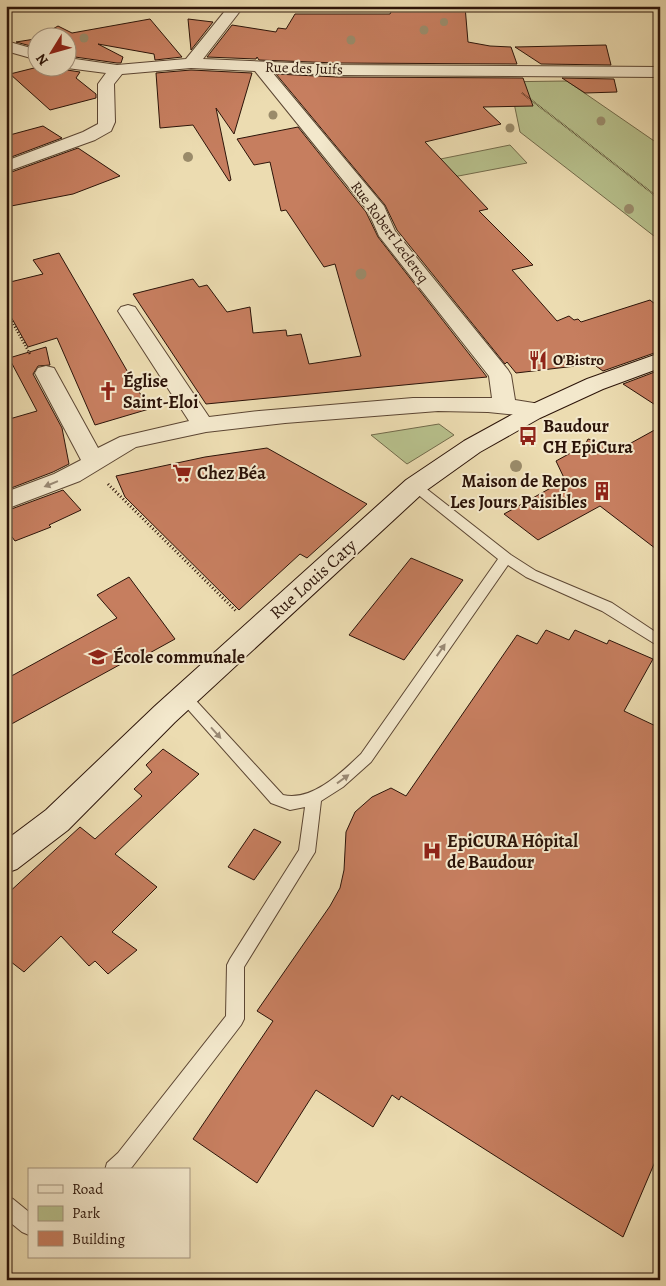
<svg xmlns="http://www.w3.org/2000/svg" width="666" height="1286" font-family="Alegreya,serif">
  <rect width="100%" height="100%" fill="#ecdcb1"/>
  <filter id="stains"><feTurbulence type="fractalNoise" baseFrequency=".004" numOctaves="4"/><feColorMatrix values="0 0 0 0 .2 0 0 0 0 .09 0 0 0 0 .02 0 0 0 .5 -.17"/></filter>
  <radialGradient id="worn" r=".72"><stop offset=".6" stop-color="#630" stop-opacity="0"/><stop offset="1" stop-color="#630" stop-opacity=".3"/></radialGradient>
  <!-- green -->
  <g fill="#b7c08c" stroke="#726a4a">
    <polygon points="567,81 660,145 660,234 654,236 520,132 514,103 492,82"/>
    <polygon points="510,145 527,163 374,192 361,175"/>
    <polygon points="439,424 454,435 407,464 371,435"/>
  </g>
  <!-- building -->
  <g fill="#c67e5f" stroke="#2c1409">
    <polygon points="394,6 465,6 468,42 490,46 511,47 517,64 337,63 259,60 257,57 256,59 207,57 232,25 276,32 278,28 286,29 295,14 390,14"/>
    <polygon points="150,19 182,57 155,60 154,54 98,44 123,57 121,63 117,63 68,56 68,38 38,38 38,48 16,42 35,39 58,26 72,33"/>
    <polygon points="188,19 213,22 191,50"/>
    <polygon points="606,45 611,65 541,64 515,47"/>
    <polygon points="38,67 65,68 67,70 80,72 76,78 96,94 96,98 50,110 10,74"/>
    <polygon points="191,70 252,73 234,134 216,108 231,180 229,181 193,125 160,128 156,73"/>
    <polygon points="276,74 337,77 523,78 533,106 483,107 501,124 425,142 488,209 479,211 533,265 512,270 557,321 569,316 574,320 578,319 581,322 650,300 660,308 660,351 603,371 593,364 516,373 507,362 505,364 397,230 385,205"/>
    <polygon points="562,78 614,79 617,92 585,93"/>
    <polygon points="43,126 62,138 6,159 6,136"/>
    <polygon points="298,127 366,212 378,237 487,377 206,404 133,294 193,279 199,287 207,285 227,312 250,307 253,333 286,330 287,336 301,334 309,364 361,356 335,264 324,267 286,210 281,211 270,162 254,165 237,139"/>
    <polygon points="78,148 120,176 73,194 6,207 6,174"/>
    <polygon points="59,253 95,315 149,409 95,425 57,338 28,347 6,308 6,283 43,274 33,260"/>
    <polygon points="46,347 50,365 38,366 33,374 62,428 69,464 53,472 6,490 6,420 37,411 9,358"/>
    <polygon points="660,370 660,408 623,384"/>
    <polygon points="660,427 660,552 600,506 538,540 504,514 565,480 556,461 585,445 588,439 622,448"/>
    <polygon points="267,448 367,504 307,558 300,554 239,610 125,497 116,476 205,457"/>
    <polygon points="63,490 81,510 49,525 51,527 15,541 6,529 6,511"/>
    <polygon points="411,558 463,580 404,660 349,635"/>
    <polygon points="129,577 175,639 146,655 143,652 6,727 6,679 117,618 97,595"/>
    <polygon points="546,630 569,640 575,630 607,644 609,640 653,659 624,711 660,728 660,1150 623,1237 401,1096 399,1100 392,1095 373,1127 316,1090 257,1183 193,1139 273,1021 257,1011 330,906 340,888 344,870 346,832 355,812 372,797 391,788 406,796 517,635 537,644"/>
    <polygon points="163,749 199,774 115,854 157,887 112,932 137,950 108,974 95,961 89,966 61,936 24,972 6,958 6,895 80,827 95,839 142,796 134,789 152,772 146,765"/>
    <polygon points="254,829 281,842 254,880 228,867"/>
  </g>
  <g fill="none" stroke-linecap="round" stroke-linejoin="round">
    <!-- lane casing -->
    <g stroke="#5c4633" stroke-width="2">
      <g id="lane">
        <path d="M415,482l4,1 92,72 25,16 76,32 48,32v12l-58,-36 -76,-34 -18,-12 -137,197 -28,25 -22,14 -6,51 -71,115v52l-3,6 -109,142 -4,3h-23l2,-7 11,-10 108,-137 1,-51 3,-6 69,-109 6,-43 -15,3 -19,-7 -94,-106 2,-4 5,-2 5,2 94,102c29,7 59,-23 78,-41l137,-195 -87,-70 -2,-3 2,-3z"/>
        <polygon points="6,1196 13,1199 29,1212 29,1235 22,1232 6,1219"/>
      </g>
    </g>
    <!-- street casing -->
    <g stroke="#5c4633" stroke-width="2">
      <g id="street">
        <polygon points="229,6 244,6 203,59 337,65 660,67 660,77 337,75 272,72 384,206 395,231 508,370 511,375 515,400 546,405 549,410 546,415 538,417 488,412 438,411 285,423 206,432 136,447 80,481 6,509 6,492 54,474 81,460 35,373 38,368 46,366 54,368 98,448 120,437 189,421 118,311 121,307 128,305 135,307 209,417 259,411 413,398 492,398 489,376 379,236 368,211 255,71 191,68 122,74 114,84 115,122 111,131 95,140 6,172 6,161 83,132 98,124 98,84 106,73 67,68 68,58 117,65 186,59"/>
        <polygon points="6,41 38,50 38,60 6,51"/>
      </g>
    </g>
    <!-- secondary casing -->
    <g stroke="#2c1409" stroke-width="2">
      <polygon id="secondary" points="660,353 660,368 603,389 540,418 480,452 424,492 175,722 68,830 17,869 6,873 6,840 46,810 155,706 406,480 464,441 524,408 587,379"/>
    </g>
    <!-- path-far2 -->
    <polyline stroke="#2c1409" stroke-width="2" stroke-dasharray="0.5 1" stroke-linecap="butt" points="522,93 660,199"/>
    <!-- path-far1 -->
    <polyline stroke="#2c1409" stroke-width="2.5" stroke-dasharray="1 2" stroke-linecap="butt" points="6,311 30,354"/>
    <!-- path -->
    <polyline stroke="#2c1409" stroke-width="3" stroke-dasharray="1 2.5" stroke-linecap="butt" points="108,484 237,612"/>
    <!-- lane -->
    <use href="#lane" fill="#f3e8cc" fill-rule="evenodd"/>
    <!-- street -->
    <use href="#street" fill="#f3e8cc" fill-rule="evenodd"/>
    <!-- secondary -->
    <use href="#secondary" fill="#f3e8cc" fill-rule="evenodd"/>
  </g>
  <!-- trees -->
  <g fill="#9a8b6a">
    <circle cx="444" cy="22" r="4"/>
    <circle cx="424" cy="30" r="4.5"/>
    <circle cx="84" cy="38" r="4.5"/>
    <circle cx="351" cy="40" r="4.5"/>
    <circle cx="273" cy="115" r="4.5"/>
    <circle cx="601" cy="121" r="4.5"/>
    <circle cx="510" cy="128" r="4.5"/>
    <circle cx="188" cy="157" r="5"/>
    <circle cx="629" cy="209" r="5"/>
    <circle cx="361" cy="274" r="5.5"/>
    <circle cx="516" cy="466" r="6"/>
  </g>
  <!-- one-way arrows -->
  <defs><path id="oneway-solid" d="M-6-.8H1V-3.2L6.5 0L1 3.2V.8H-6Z" transform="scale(1.25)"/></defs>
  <g fill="#998974">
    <use href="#oneway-solid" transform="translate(51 484) rotate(158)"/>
    <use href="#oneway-solid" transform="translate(441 650) rotate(-55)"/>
    <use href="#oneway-solid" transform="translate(216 733) rotate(48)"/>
    <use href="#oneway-solid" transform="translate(343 779) rotate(-36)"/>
  </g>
  <!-- icons -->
  <defs>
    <g id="restaurant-bare" transform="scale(1.5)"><path d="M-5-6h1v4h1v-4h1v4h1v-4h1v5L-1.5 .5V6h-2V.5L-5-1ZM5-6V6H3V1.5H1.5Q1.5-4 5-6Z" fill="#8f2418" stroke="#f3e8cc" stroke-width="2.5" paint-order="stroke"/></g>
    <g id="church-bare" transform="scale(1.5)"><path d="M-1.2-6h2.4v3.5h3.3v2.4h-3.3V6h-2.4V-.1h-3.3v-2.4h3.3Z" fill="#8f2418" stroke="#f3e8cc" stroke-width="2.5" paint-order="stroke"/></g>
    <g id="bus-bare" transform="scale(1.5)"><path d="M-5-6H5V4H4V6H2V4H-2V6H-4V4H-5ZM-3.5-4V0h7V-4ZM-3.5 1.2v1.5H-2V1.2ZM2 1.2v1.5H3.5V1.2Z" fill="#8f2418" stroke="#f3e8cc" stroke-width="2.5" paint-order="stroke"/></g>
    <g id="supermarket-bare" transform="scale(1.5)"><path d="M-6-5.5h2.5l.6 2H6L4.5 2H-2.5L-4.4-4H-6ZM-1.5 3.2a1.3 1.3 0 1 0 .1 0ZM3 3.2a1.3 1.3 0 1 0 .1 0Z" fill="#8f2418" stroke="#f3e8cc" stroke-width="2.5" paint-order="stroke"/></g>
    <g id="building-bare" transform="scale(1.5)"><path d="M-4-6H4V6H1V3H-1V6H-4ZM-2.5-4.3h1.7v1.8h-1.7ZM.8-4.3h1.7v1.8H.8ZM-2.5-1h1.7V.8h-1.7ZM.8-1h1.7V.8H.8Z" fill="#8f2418" stroke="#f3e8cc" stroke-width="2.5" paint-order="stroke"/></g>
    <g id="school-bare" transform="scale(1.5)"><path d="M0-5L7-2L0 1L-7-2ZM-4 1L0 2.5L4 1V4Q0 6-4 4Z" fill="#8f2418" stroke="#f3e8cc" stroke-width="2.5" paint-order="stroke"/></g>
    <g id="hospital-bare" transform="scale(1.5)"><path d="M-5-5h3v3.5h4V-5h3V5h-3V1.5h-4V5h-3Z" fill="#8f2418" stroke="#f3e8cc" stroke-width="2.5" paint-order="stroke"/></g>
  </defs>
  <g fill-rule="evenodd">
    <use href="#restaurant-bare" x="538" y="360"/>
    <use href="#church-bare" x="108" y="391"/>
    <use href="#bus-bare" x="528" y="436"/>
    <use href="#supermarket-bare" x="182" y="473"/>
    <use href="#building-bare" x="602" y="491"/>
    <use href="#school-bare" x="98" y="657"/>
    <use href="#hospital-bare" x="432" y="851"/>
  </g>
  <g text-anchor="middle" stroke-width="4" stroke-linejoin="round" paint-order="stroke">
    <!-- far-street labels -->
    <g font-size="15" fill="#2c1409" stroke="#f3e8cc">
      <text transform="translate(304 68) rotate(2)" y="5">Rue des Juifs</text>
      <text transform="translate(390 232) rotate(54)" y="5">Rue Robert Leclercq</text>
    </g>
    <!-- far-poi labels -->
    <g font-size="15" font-weight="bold" fill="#2c1409" stroke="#f3e8cc" text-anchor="start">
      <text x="553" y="365">O'Bistro</text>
    </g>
    <!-- poi labels -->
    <g font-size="18" font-weight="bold" fill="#2c1409" stroke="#f3e8cc" text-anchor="start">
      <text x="123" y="387">Église<tspan x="123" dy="21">Saint-Eloi</tspan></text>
      <text x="543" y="432">Baudour<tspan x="543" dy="21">CH EpiCura</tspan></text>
      <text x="197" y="479">Chez Béa</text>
      <text x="587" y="487" text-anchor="end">Maison de Repos<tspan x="587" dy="21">Les Jours Paisibles</tspan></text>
      <text x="113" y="663">École communale</text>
      <text x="447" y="847">EpiCURA Hôpital<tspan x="447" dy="21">de Baudour</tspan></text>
    </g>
    <!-- street labels -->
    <g font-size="18" fill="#2c1409" stroke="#f3e8cc">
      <text transform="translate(313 579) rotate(-42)" y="6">Rue Louis Caty</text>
    </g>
  </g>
  <!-- margin -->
  <rect width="666" height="1286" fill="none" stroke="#ecdcb1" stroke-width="25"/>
  <rect x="8" y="8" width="651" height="1271" fill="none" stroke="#2c1409" stroke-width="2.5"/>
  <rect x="12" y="12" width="641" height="1261" fill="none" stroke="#2c1409"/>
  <!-- legend -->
  <rect x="28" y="1168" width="162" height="90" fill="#f3e8cc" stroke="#a3937e"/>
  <rect x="38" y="1185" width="25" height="8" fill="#f3e8cc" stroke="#a3937e"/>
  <text x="72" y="1194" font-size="15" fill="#2c1409">Road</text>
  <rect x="38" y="1206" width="25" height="15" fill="#b7c08c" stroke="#a3937e"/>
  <text x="72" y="1218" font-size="15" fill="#2c1409">Park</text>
  <rect x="38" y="1231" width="25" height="15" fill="#c67e5f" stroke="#a3937e"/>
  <text x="72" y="1244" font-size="15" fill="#2c1409">Building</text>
  <!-- north arrow -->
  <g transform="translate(52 52) rotate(233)"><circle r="24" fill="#f3e8cc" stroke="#a3937e"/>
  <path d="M0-4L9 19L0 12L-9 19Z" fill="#8f2418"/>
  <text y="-8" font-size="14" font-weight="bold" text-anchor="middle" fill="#2c1409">N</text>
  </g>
  <rect width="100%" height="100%" filter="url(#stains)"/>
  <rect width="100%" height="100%" fill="url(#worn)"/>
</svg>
